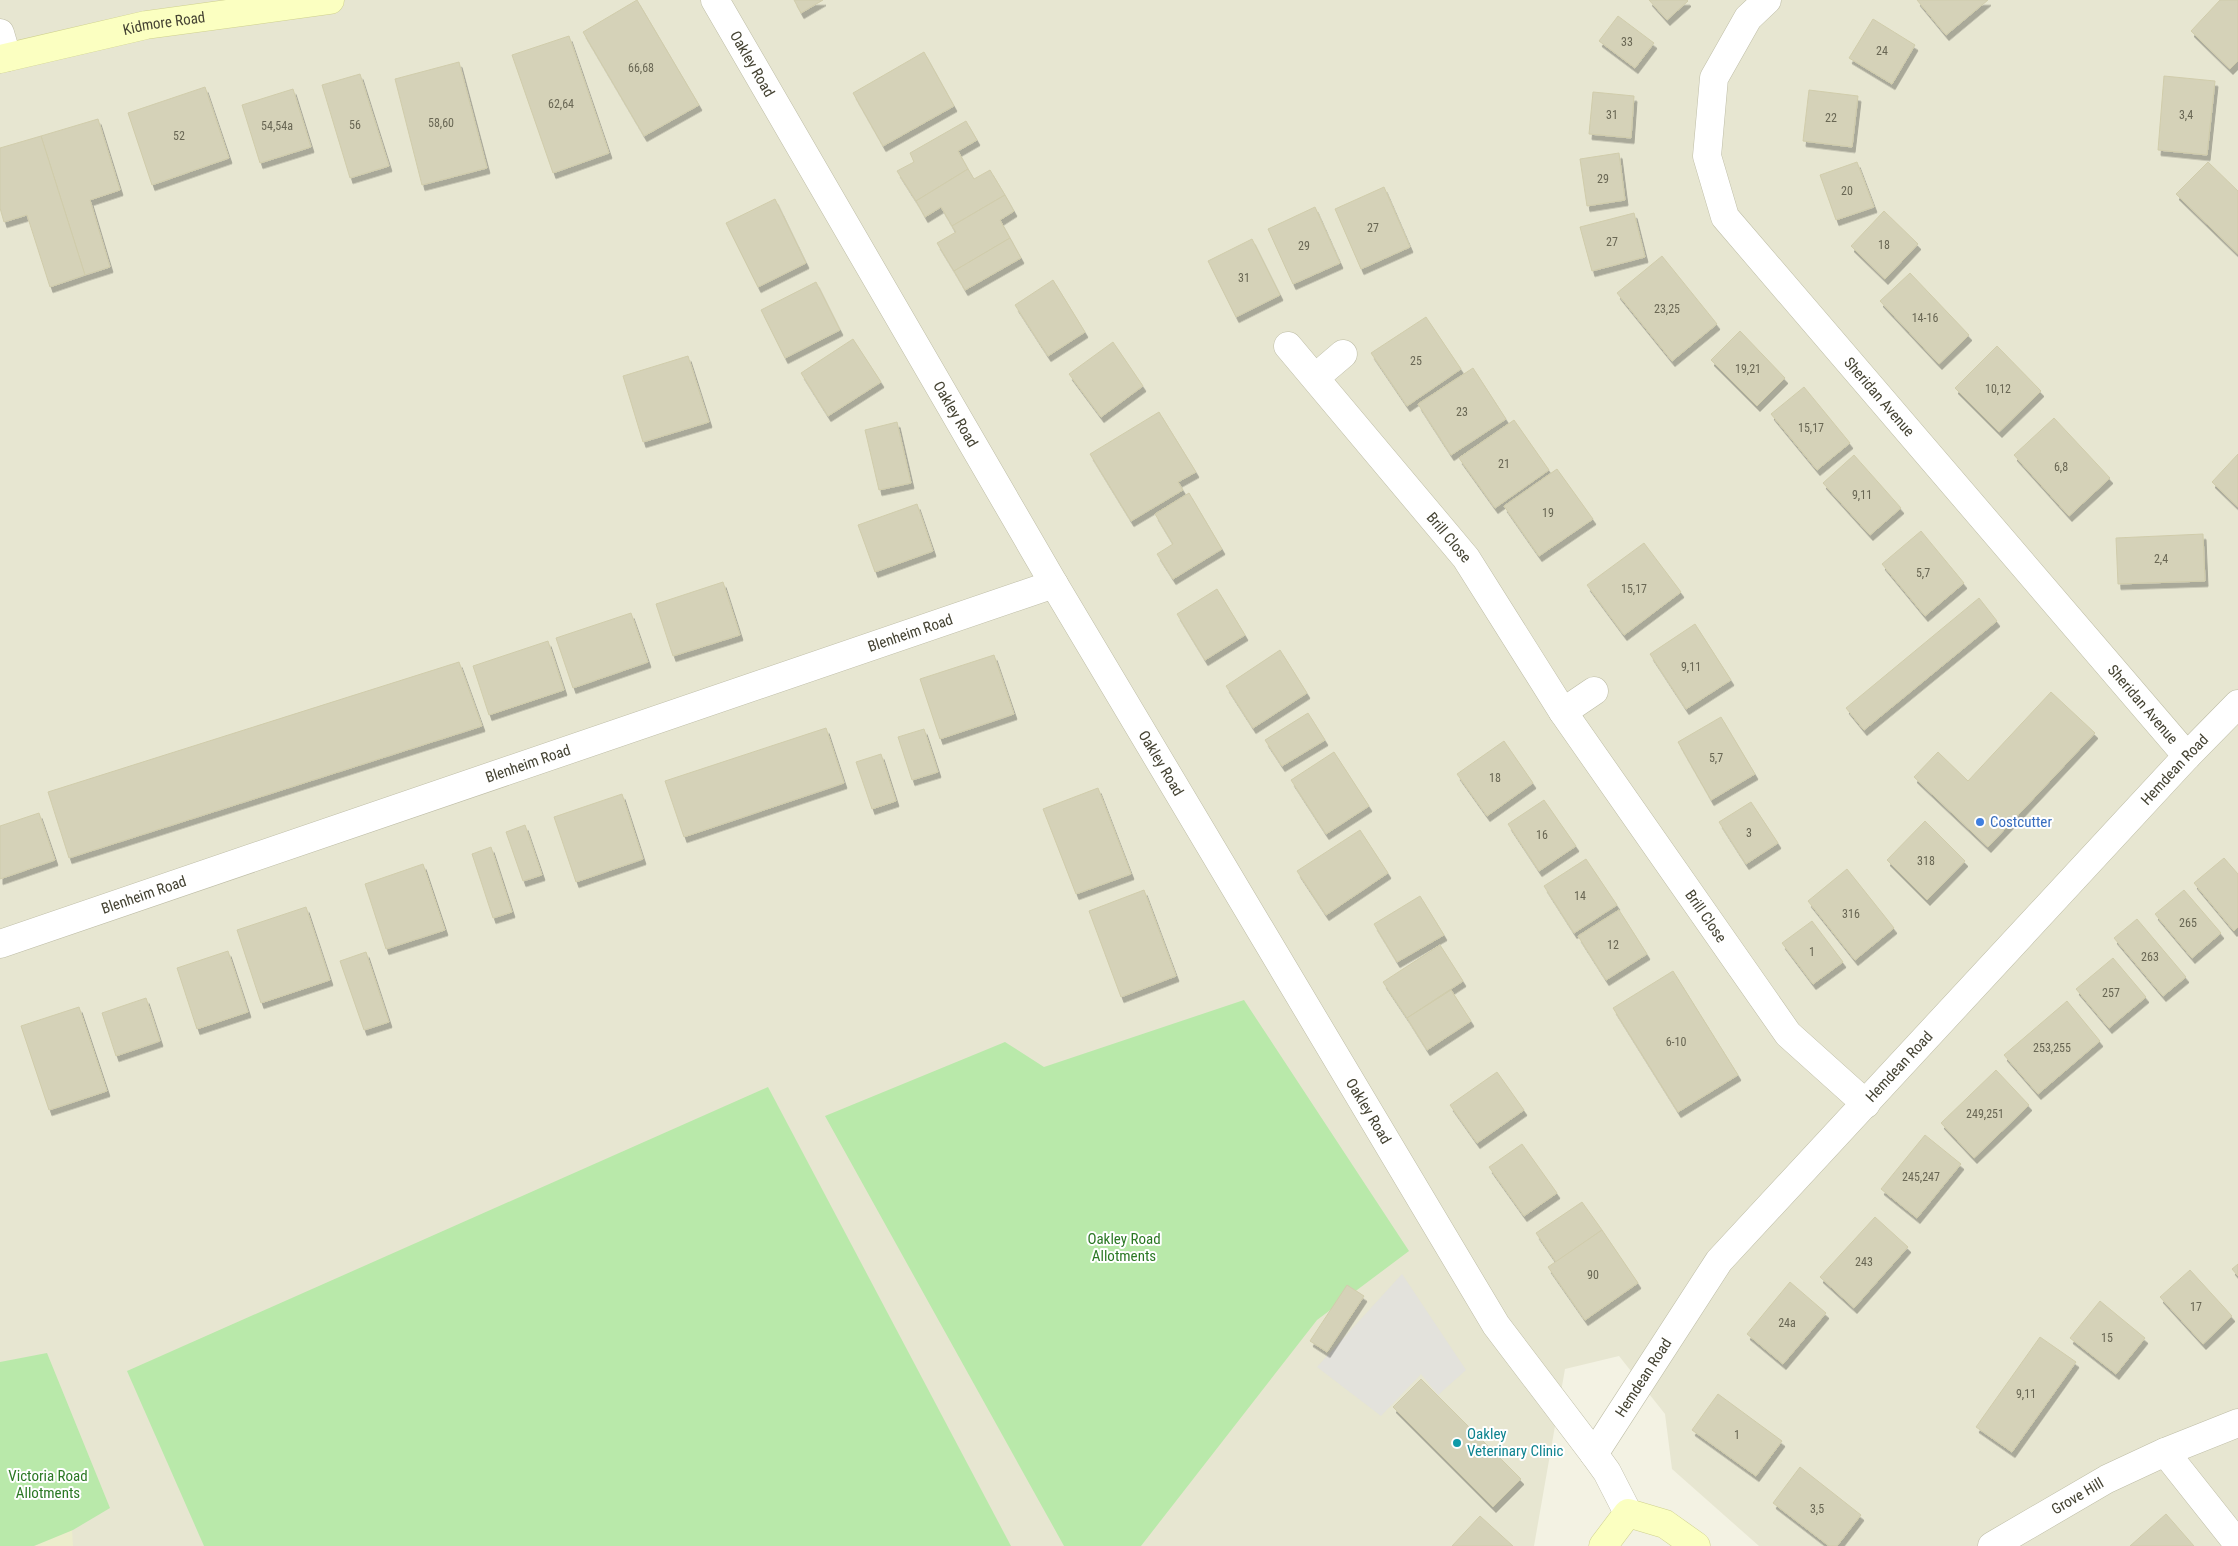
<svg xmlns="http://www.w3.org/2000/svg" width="2238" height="1546" font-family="'Roboto Condensed',sans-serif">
  <defs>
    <filter id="shadow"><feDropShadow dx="3" dy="5.5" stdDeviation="0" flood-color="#0004"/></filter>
  </defs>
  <rect width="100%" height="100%" fill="#f3f2e3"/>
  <!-- residential -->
  <polygon fill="#e7e6d1" points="0,0 2238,0 2238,1546 1759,1546 1672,1469 1665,1414 1619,1356 1565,1369 1534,1546 0,1546"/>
  <!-- education -->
  <polygon fill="#ecedcc" points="72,1530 73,1546 34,1546"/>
  <!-- green -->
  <g fill="#b9e9aa">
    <polygon points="1244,1000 1409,1251 1317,1320 1141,1546 1064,1546 825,1116 1005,1042 1044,1067"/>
    <polygon points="768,1087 1011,1546 204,1546 127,1371"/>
    <polygon points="47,1353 110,1508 73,1530 34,1546 0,1546 0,1362"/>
  </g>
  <!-- parking -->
  <polygon fill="#e3e2dc" points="1402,1274 1466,1370 1438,1395 1421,1374 1381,1416 1317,1367"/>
  <!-- building -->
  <g fill="#d5d2b8" stroke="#d0ccab" filter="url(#shadow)">
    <polygon points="637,0 699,105 644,136 583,32"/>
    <polygon points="794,0 823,0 801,13"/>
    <polygon points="1649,0 1687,0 1688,1 1667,20"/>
    <polygon points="1917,0 1988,0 1946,35"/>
    <polygon points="2220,0 2238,0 2238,61 2230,69 2191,31"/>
    <polygon points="1618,16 1654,43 1635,68 1599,41"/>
    <polygon points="1873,19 1915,45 1892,84 1849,58"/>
    <polygon points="569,36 609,153 553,173 512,55"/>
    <polygon points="924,52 954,106 883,146 853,93"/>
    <polygon points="459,62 487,168 422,185 395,79"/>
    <polygon points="360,74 389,166 350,178 322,85"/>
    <polygon points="2164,76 2215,81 2207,155 2158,150"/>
    <polygon points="205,87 229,158 152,185 128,113"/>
    <polygon points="293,89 311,147 260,163 242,105"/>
    <polygon points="1809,90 1858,96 1852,147 1803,141"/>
    <polygon points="1593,92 1634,96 1631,138 1589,134"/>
    <polygon points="98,119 120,190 90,200 110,267 85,275 41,136"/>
    <polygon points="966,121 977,140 958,151 968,169 916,201 897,171 914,162 910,153"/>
    <polygon points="41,136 85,275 50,287 27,215 4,222 0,208 0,148"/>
    <polygon points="1619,153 1625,200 1587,206 1580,159"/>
    <polygon points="1857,162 1874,207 1836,220 1820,175"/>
    <polygon points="2208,162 2238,191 2238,254 2176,194"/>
    <polygon points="968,169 974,179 990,170 1005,195 952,226 941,207 925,217 916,201"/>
    <polygon points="1384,187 1410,247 1361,269 1335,209"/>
    <polygon points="1005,195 1014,211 1000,220 1010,238 954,271 937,243 956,232 952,226"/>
    <polygon points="775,199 806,263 758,287 726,223"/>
    <polygon points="1315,207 1340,263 1293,284 1268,229"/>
    <polygon points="1884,211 1918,244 1885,279 1851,246"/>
    <polygon points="1634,213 1645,257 1592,271 1580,227"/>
    <polygon points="1010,238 1021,258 965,290 954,271"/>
    <polygon points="1252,239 1280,295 1236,317 1208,261"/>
    <polygon points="1662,256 1717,324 1672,361 1617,293"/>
    <polygon points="1910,273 1969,335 1939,364 1880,301"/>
    <polygon points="1053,280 1085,332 1048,356 1015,305"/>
    <polygon points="816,282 840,330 785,358 761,310"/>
    <polygon points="1426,317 1461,369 1407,406 1371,353"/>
    <polygon points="1740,331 1785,378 1757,406 1711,360"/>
    <polygon points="853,339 881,382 828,416 801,373"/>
    <polygon points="1113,342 1143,386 1101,417 1069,374"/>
    <polygon points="1997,346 2041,391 1999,432 1955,388"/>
    <polygon points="688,356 709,422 643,442 623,376"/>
    <polygon points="1473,368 1506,419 1451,455 1418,404"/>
    <polygon points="1804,387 1850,443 1817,470 1771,414"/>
    <polygon points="1159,412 1196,472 1178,482 1183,490 1131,521 1090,454"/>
    <polygon points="2054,418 2110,478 2069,516 2014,455"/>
    <polygon points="1514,420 1549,470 1495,508 1459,458"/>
    <polygon points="897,422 911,483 879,490 865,430"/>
    <polygon points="2238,454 2238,507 2212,482"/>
    <polygon points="1854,455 1901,508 1870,535 1823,483"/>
    <polygon points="1557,469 1593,519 1539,556 1504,506"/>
    <polygon points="1189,493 1222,549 1173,579 1157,554 1173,544 1155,514"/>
    <polygon points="917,504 933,551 875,572 858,525"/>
    <polygon points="1921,531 1964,583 1925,616 1882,564"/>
    <polygon points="2203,534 2205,581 2118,584 2116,538"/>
    <polygon points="1644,543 1681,592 1624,635 1587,585"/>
    <polygon points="723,582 740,635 673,656 656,604"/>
    <polygon points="1217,589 1245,635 1205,660 1177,614"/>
    <polygon points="1979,598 1997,621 1864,730 1846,708"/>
    <polygon points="631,613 648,662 573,688 556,638"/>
    <polygon points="1695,624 1731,680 1686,709 1650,654"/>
    <polygon points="548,641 564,690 489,715 473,666"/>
    <polygon points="1280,650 1307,693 1253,728 1226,686"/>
    <polygon points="994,655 1014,714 940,739 920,679"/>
    <polygon points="459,662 482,726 69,858 48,792"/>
    <polygon points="2051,692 2095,733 1988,847 1914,777 1938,752 1968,781"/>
    <polygon points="1308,713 1325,740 1282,766 1265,740"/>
    <polygon points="1721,717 1755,774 1711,800 1678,742"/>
    <polygon points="826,728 844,783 684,837 665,781"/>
    <polygon points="924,729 938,772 912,780 898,737"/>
    <polygon points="1504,741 1533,783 1487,816 1457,774"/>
    <polygon points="1334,752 1369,806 1326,834 1291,780"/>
    <polygon points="881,754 896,801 872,809 856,762"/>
    <polygon points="1098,788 1131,874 1076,894 1043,809"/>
    <polygon points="622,794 643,859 576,882 554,817"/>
    <polygon points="1544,800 1576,846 1539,871 1508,824"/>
    <polygon points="1751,802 1778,843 1746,864 1719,822"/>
    <polygon points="39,813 55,860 0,879 0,826"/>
    <polygon points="1925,821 1965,861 1927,900 1887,860"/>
    <polygon points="525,825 542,875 523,881 506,832"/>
    <polygon points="1360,830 1388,873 1326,915 1297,871"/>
    <polygon points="491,847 512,912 493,918 472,854"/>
    <polygon points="2224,858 2238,874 2238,927 2234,931 2194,883"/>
    <polygon points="1586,859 1617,905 1574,933 1544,886"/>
    <polygon points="423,864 445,930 386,949 365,884"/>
    <polygon points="1847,869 1894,928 1855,960 1808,901"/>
    <polygon points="1144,890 1176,976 1121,997 1089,911"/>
    <polygon points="2184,890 2221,933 2192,958 2155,914"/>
    <polygon points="1420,896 1444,935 1397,962 1374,924"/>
    <polygon points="306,907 330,980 261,1003 237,930"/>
    <polygon points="1619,910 1647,954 1606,980 1578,936"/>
    <polygon points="2137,919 2186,977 2163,996 2114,938"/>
    <polygon points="1812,921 1843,962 1813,984 1782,943"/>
    <polygon points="1440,945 1463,981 1407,1018 1383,982"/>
    <polygon points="228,951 248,1012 197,1029 177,968"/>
    <polygon points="366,952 389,1022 364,1030 340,961"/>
    <polygon points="2113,958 2146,997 2109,1028 2076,989"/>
    <polygon points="1673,971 1738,1075 1678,1112 1613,1008"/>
    <polygon points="1451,990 1471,1021 1427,1050 1407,1018"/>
    <polygon points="146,998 160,1041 116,1056 102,1013"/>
    <polygon points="2067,1001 2100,1041 2038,1094 2004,1055"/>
    <polygon points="79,1007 107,1091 49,1110 21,1026"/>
    <polygon points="1996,1070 2029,1105 1974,1158 1941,1123"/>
    <polygon points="1497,1072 1524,1110 1477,1143 1450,1105"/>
    <polygon points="1925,1135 1961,1164 1917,1218 1881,1189"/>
    <polygon points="1522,1144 1557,1193 1524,1216 1489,1167"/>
    <polygon points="1582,1202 1602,1230 1556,1262 1536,1233"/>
    <polygon points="1875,1217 1908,1247 1854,1308 1820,1277"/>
    <polygon points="1602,1230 1638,1283 1585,1320 1548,1267"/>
    <polygon points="2238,1264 2238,1276 2232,1269"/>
    <polygon points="2190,1270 2232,1316 2203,1344 2160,1297"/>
    <polygon points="1790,1282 1826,1313 1783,1364 1747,1334"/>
    <polygon points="1347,1285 1364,1296 1327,1352 1310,1341"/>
    <polygon points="2100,1301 2145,1338 2116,1374 2070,1338"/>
    <polygon points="2040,1337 2076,1362 2012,1452 1976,1427"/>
    <polygon points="1421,1379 1521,1479 1493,1507 1393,1407"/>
    <polygon points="1718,1394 1782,1441 1756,1476 1692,1430"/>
    <polygon points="1800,1467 1861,1515 1837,1546 1829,1546 1773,1503"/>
    <polygon points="2166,1514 2194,1546 2130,1546"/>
    <polygon points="1480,1516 1513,1546 1452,1546"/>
  </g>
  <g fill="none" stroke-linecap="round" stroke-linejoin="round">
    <!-- street casing -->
    <g stroke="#bebda6" stroke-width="29">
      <g id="street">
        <path id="s1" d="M715,0l339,584 442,741 98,129 13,18 21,41"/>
        <path id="s2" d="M1767,0l-19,18 -34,60 -7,78 18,61 462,539"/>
        <polyline points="0,33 7,57"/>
        <path id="s3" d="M1288,346l178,212 97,154 225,322 78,70"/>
        <polyline points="1316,377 1343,354"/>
        <polyline points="1563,712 1594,691"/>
        <path id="s4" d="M0,944l1054,-360"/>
        <polyline points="2165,1452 2238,1544"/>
        <path id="s5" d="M1594,1454l125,-193 468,-505 51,-52"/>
        <path id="s6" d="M1992,1546l115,-67 58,-27 73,-29"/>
      </g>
    </g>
    <!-- secondary casing -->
    <g stroke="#cfd18f" stroke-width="29">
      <g id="secondary">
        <path id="s7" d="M0,59l146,-34 184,-25"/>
        <polyline points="1603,1546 1628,1513 1665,1524 1696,1546"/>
      </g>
    </g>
    <!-- street -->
    <use href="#street" stroke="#fff" stroke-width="28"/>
    <!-- secondary -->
    <use href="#secondary" stroke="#fbffc1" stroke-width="28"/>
  </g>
  <!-- markers -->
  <circle fill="#3f7fe0" stroke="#fff" stroke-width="2" cx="1980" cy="822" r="5"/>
  <circle fill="#0f9aa8" stroke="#fff" stroke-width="2" cx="1457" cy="1443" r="5"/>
  <g text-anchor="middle" stroke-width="4" stroke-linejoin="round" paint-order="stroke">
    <!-- number labels -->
    <g font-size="12" fill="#696754">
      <text x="1627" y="46">33</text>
      <text x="1882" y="55">24</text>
      <text x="641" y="72">66,68</text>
      <text x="561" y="108">62,64</text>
      <text x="1612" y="119">31</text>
      <text x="2186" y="119">3,4</text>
      <text x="1831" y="122">22</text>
      <text x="441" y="127">58,60</text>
      <text x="355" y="129">56</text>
      <text x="277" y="130">54,54a</text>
      <text x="179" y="140">52</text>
      <text x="1603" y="183">29</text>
      <text x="1847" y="195">20</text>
      <text x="1373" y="232">27</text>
      <text x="1612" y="246">27</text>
      <text x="1884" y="249">18</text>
      <text x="1304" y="250">29</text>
      <text x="1244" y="282">31</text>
      <text x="1667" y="313">23,25</text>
      <text x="1925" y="322">14-16</text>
      <text x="1416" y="365">25</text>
      <text x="1748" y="373">19,21</text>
      <text x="1998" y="393">10,12</text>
      <text x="1462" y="416">23</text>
      <text x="1811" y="432">15,17</text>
      <text x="1504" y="468">21</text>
      <text x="2061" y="471">6,8</text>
      <text x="1862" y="499">9,11</text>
      <text x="1548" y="517">19</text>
      <text x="2161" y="563">2,4</text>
      <text x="1923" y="577">5,7</text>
      <text x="1634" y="593">15,17</text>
      <text x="1691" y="671">9,11</text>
      <text x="1716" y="762">5,7</text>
      <text x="1495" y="782">18</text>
      <text x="1749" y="837">3</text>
      <text x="1542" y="839">16</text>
      <text x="1926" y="865">318</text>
      <text x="1580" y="900">14</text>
      <text x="1851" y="918">316</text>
      <text x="2188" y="927">265</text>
      <text x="1613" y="949">12</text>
      <text x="1812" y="956">1</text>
      <text x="2150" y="961">263</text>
      <text x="2111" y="997">257</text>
      <text x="1676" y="1046">6-10</text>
      <text x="2052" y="1052">253,255</text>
      <text x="1985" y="1118">249,251</text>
      <text x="1921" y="1181">245,247</text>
      <text x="1864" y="1266">243</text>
      <text x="1593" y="1279">90</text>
      <text x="2196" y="1311">17</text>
      <text x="1787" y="1327">24a</text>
      <text x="2107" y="1342">15</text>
      <text x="2026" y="1398">9,11</text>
      <text x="1737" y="1439">1</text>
      <text x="1817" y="1513">3,5</text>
    </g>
    <!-- street labels -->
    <g font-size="15" fill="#454333" stroke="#fff">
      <text dy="5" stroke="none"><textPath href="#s7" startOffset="168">Kidmore Road</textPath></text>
      <text dy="5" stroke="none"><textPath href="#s1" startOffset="74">Oakley Road</textPath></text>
      <text dy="5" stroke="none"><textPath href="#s2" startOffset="474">Sheridan Avenue</textPath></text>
      <text dy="5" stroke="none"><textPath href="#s1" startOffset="479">Oakley Road</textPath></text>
      <text dy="5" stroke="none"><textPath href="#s3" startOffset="250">Brill Close</textPath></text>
      <text dy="5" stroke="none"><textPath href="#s4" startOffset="962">Blenheim Road</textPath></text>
      <text dy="5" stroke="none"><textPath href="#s2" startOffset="879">Sheridan Avenue</textPath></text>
      <text dy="5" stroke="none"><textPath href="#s4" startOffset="558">Blenheim Road</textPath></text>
      <text dy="5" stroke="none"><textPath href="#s1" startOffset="884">Oakley Road</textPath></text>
      <text dy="5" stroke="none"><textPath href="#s5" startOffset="900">Hemdean Road</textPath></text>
      <text dy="5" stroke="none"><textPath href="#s4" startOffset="152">Blenheim Road</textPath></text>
      <text dy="5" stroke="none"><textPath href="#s3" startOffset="708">Brill Close</textPath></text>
      <text dy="5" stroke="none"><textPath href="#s5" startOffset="495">Hemdean Road</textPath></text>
      <text dy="5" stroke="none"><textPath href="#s1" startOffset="1289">Oakley Road</textPath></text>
      <text dy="5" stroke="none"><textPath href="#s5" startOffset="91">Hemdean Road</textPath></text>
      <text dy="5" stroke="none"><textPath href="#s6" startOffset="99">Grove Hill</textPath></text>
    </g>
    <!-- shop labels -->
    <g font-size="15" fill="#366cbe" stroke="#fff" text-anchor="start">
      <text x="1990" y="827">Costcutter</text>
    </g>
    <!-- park labels -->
    <g font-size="15" fill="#2b7824" stroke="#fff">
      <text x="1124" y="1244">Oakley Road<tspan x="1124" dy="17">Allotments</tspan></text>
      <text x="48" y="1481">Victoria Road<tspan x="48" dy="17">Allotments</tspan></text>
    </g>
    <!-- culture labels -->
    <g font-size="15" fill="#0d838f" stroke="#fff" text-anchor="start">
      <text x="1467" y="1439">Oakley<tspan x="1467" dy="17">Veterinary Clinic</tspan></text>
    </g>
  </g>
</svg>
